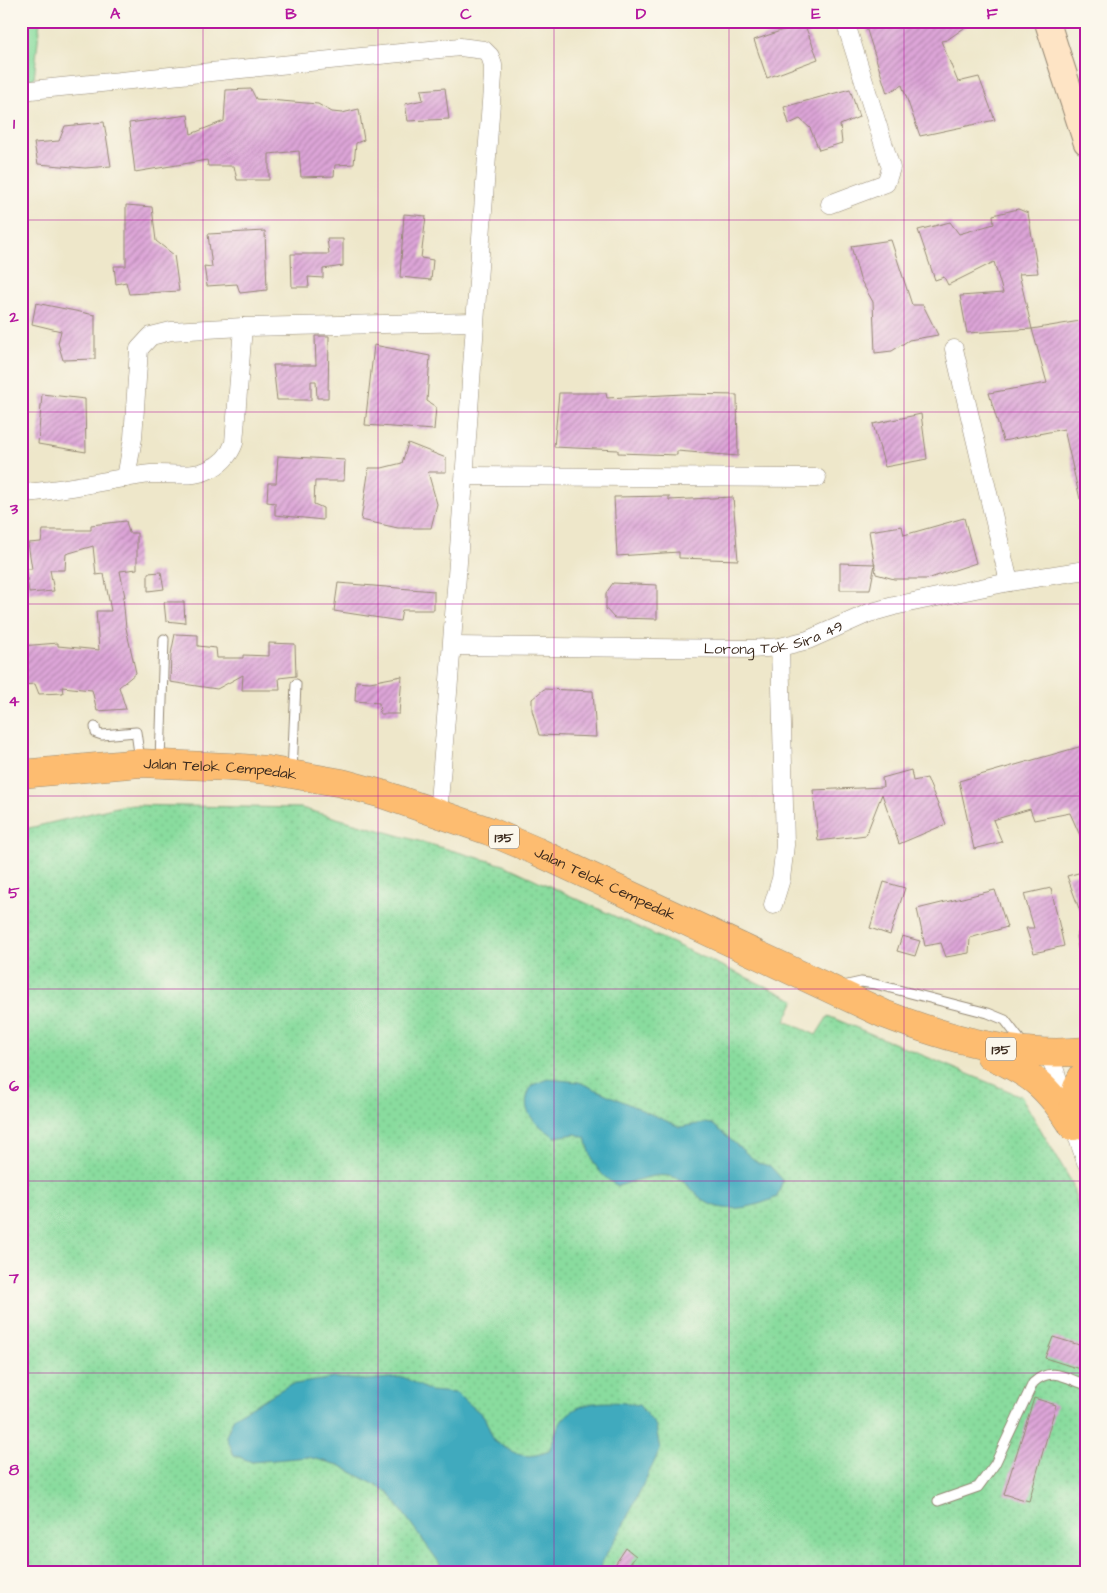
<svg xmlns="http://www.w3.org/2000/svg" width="1107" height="1593" font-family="'Architects Daughter',sans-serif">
  <defs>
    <pattern id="grass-dots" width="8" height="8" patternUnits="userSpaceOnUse" patternTransform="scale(1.25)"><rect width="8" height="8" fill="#89dc9e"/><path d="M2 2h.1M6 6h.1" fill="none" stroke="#77bd88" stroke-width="1.8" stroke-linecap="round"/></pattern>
    <pattern id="building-hatch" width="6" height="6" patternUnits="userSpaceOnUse" patternTransform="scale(1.25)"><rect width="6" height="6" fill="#dda5d8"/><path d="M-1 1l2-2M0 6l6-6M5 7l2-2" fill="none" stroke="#b487af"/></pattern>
  </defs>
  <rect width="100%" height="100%" fill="#fbf7ec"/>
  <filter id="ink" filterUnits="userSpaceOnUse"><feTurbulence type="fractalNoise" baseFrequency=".02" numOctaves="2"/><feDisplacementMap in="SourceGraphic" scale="10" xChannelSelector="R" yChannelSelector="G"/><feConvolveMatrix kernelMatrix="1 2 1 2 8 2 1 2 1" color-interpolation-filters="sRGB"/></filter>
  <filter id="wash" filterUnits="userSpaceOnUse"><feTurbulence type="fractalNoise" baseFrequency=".0096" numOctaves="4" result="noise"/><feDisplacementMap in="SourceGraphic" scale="20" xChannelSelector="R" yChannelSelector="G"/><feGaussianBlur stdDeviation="1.12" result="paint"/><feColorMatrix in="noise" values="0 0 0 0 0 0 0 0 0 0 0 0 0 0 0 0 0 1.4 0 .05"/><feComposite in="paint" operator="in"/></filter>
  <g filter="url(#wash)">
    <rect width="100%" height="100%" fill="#eee7ca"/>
    <!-- grass -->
    <polygon fill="url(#grass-dots)" stroke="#62835e" points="125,805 301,808 504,865 795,1000 785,1021 816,1035 828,1016 1021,1096 1072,1183 1086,1239 1086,1572 21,1572 21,830"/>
    <!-- green -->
    <polygon fill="#89dc9e" stroke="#62835e" points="21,21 40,21 34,79 21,80"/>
    <!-- water -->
    <g fill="#3faabe" stroke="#3d6a6e">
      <path d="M549,1079l30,3 101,45 24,-4 8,1 46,39 12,3 13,14 -6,17c-19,9 -51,18 -71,5 -10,-6 -17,-18 -27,-23 -20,-9 -42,2 -61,7 -22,-12 -26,-25 -32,-48l-10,-4 -21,3c-21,-15 -38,-25 -23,-52z"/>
      <path d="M403,1377l27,14 26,2 28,23 10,25c22,13 29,20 55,10 4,-10 8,-25 15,-33 18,-20 51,-17 75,-13l17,21 4,24 -40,82 -18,29 -1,11h-155l-58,-80 -49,-27 -31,-8 -56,5 -18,-7 -8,-19 8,-19 55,-32 45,-7 32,2z"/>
    </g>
    <g id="blocks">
      <!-- building -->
      <g fill="url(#building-hatch)">
        <polygon points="864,21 974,21 947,40 941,41 958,82 979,77 995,120 920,136 902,85 887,93"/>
        <polygon points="804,23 818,59 767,78 754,40"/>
        <polygon points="445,88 449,119 408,121 405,104 423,100 421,90"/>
        <polygon points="251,89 256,99 318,104 332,112 342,113 359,109 364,140 356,143 354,164 335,165 334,176 301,177 299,151 269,154 269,180 237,180 234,166 208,166 207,160 135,172 129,123 188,115 191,134 224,121 226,90"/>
        <polygon points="850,89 859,117 840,125 842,143 819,150 810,128 800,119 789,124 784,107"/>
        <polygon points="104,122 111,166 85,168 38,164 34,143 59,141 65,126"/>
        <polygon points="126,205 152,207 156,241 174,255 179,291 129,294 126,282 116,284 114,266 126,266"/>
        <polygon points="1018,209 1028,213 1038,273 1019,274 1032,329 967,333 960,296 1003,293 994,262 948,285 944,277 935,280 918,230 950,222 959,234 994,224 993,215"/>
        <polygon points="404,214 426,216 421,258 433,260 431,280 400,277"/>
        <polygon points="265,231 267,290 240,293 237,284 207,286 204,266 212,267 208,234"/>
        <polygon points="327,239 343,239 343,266 323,269 323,278 308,277 309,287 292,287 291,254 329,254"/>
        <polygon points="891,240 912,305 923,305 938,335 909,340 892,351 875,353 873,302 860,279 851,246"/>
        <polygon points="36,303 95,315 95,359 63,360 58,343 61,331 32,324"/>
        <polygon points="1086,320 1086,499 1080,499 1064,429 1003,441 989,393 1047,383 1032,329"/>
        <polygon points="315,336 329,336 328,398 317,398 316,381 311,381 311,400 277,400 273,365 316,365"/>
        <polygon points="374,345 430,356 427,401 436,407 434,430 365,425"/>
        <polygon points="559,393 606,393 607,398 683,394 737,395 738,456 677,451 677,455 618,453 618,450 554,447"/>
        <polygon points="42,394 85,399 86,452 38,444"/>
        <polygon points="921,414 927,459 885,467 873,424"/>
        <polygon points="408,443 446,458 446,472 428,472 437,504 431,528 398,528 361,520 369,468 382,468 402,463"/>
        <polygon points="278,456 345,460 344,481 315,481 314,504 323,508 323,520 275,515 275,503 267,502 268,483 276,483"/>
        <polygon points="669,496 669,500 733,497 738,560 679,558 679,552 617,556 614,497"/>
        <polygon points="964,518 976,563 927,579 894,579 876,574 869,531 902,526 904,535"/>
        <polygon points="126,521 129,533 137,533 137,569 120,571 125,597 123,597 126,628 136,673 119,687 126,709 97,711 92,690 62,687 63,693 39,694 35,684 21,685 21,646 58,643 58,646 99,650 96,611 111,611 104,574 96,575 93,546 66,554 65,570 50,570 54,591 29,593 26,569 32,569 28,543 41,542 43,530 91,530 91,525"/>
        <polygon points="840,563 875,564 870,590 840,590"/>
        <polygon points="161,572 164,589 148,591 148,573"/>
        <polygon points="338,583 434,591 434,610 402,610 400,621 334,611"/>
        <polygon points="613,583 657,585 657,619 614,618 606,609 606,593"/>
        <polygon points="164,602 184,602 185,623 166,621"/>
        <polygon points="175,634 198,635 198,646 216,648 217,658 243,658 243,655 269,656 269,643 295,644 296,676 279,678 280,690 242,690 243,675 217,689 170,682 171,654"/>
        <polygon points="402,676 399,714 380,714 379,703 355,701 356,681 370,682"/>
        <polygon points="544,689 593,691 596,737 539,735 532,710 532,699"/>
        <polygon points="1086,745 1086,849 1070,813 1034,820 1030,809 993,820 1002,842 974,849 959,781"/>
        <polygon points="911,770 913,781 927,778 946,824 899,844 882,794 866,835 818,841 813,790 883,787 882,778"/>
        <polygon points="1086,871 1086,922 1084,922 1067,876"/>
        <polygon points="884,882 905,888 890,935 870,928"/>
        <polygon points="1051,888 1064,946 1034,953 1026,928 1034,928 1024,894"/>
        <polygon points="995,890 1007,927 970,938 969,953 946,957 941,943 925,946 917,909"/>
        <polygon points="902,936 920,941 915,956 897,951"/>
        <polygon points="1053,1337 1086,1347 1086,1371 1045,1358"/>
        <polygon points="1034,1398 1056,1405 1029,1501 1004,1494"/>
        <polygon points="626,1548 636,1556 624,1572 610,1572"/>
      </g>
    </g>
  </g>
  <g filter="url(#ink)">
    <use href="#blocks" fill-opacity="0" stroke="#948874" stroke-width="1"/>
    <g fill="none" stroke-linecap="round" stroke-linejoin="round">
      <!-- lane casing -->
      <g stroke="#948874" stroke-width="11">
        <g id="lane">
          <polyline points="95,727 96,733 102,735 136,732 140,760"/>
          <polyline points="160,761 164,639"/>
          <polyline points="292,772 296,684"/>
          <polyline points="1081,937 1086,962"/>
          <polyline points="843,986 861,982 875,984 988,1013 1005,1020 1024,1045"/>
          <path d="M938,1501l40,-14 17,-23 38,-81c18,-17 33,-5 53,2"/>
        </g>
      </g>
      <!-- street casing -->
      <g stroke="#948874" stroke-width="19">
        <g id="street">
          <path d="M21,91l439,-44 24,3 6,6 3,9v11c-19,245 -33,491 -55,736"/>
          <polyline points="830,204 886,183 891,168 845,21"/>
          <polyline points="954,349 1009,582"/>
          <polyline points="465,476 817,478"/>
          <polyline points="126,478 133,438 139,349 151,336 171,331 243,327 474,322"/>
          <path d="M21,493c44,-2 86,-14 130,-19 18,-1 41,4 57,-4 12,-5 22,-15 26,-27l9,-116"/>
          <path id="s1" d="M453,646l298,3 29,-2 28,-7 61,-27 25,-7 115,-24 77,-12"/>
          <polyline points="773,905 781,879 785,845 780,647"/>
          <polyline points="1049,1053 1086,1162"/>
        </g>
      </g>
      <!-- secondary casing -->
      <g stroke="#948874" stroke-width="27">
        <polyline id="secondary" points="1047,21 1086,142"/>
      </g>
      <!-- primary casing -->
      <g stroke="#948874" stroke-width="29">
        <g id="primary">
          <path id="s2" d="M21,774l119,-11 89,4 39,3 74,13 40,11 107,37 47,20 348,163c65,25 131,44 202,37"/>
          <path d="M990,1055c42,19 57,31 83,71"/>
          <path d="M1073,1126c0,-19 0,-40 13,-54"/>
        </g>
      </g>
      <!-- lane -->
      <use href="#lane" stroke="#fff" stroke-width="9"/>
      <!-- street -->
      <use href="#street" stroke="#fff" stroke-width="18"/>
      <!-- secondary -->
      <use href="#secondary" stroke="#fee4c5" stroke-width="25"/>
      <!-- primary -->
      <use href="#primary" stroke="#fdbc6f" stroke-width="28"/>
    </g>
  </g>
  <!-- grid -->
  <path fill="none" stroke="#b5179e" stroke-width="1" stroke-opacity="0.55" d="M203,21v1551M378,21v1551M554,21v1551M729,21v1551M904,21v1551M21,220h1065M21,412h1065M21,604h1065M21,796h1065M21,989h1065M21,1181h1065M21,1373h1065"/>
  <g text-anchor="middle" stroke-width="4" stroke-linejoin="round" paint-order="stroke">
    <!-- shield labels -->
    <g fill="#fbf7ec" stroke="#75685c" stroke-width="1">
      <rect x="489" y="825.5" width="30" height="23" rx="4"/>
      <rect x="986" y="1037.5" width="30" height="23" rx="4"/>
    </g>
    <g font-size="14" font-weight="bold" fill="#3b2a1e">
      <text x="504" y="842">135</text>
      <text x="1001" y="1054">135</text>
    </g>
    <!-- street labels -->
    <g font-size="15" fill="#3b2a1e" stroke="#fbf7ec">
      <text dy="5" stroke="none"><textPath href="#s1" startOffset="322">Lorong Tok Sira 49</textPath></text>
      <text dy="5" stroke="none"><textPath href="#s2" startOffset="200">Jalan Telok Cempedak</textPath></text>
      <text dy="5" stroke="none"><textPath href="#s2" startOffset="605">Jalan Telok Cempedak</textPath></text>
    </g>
  </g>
  <!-- margin -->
  <rect width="1107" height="1593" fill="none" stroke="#fbf7ec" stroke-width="55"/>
  <rect x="28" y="28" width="1052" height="1538" fill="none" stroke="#b5179e" stroke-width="2"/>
  <g font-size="16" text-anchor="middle" font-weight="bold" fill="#b5179e">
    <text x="115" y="19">A</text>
    <text x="291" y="19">B</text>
    <text x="466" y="19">C</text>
    <text x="641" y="19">D</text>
    <text x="816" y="19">E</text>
    <text x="992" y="19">F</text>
    <text x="14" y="129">1</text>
    <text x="14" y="322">2</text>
    <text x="14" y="514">3</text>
    <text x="14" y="706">4</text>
    <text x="14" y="898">5</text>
    <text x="14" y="1091">6</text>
    <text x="14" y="1283">7</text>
    <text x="14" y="1475">8</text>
  </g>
</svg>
